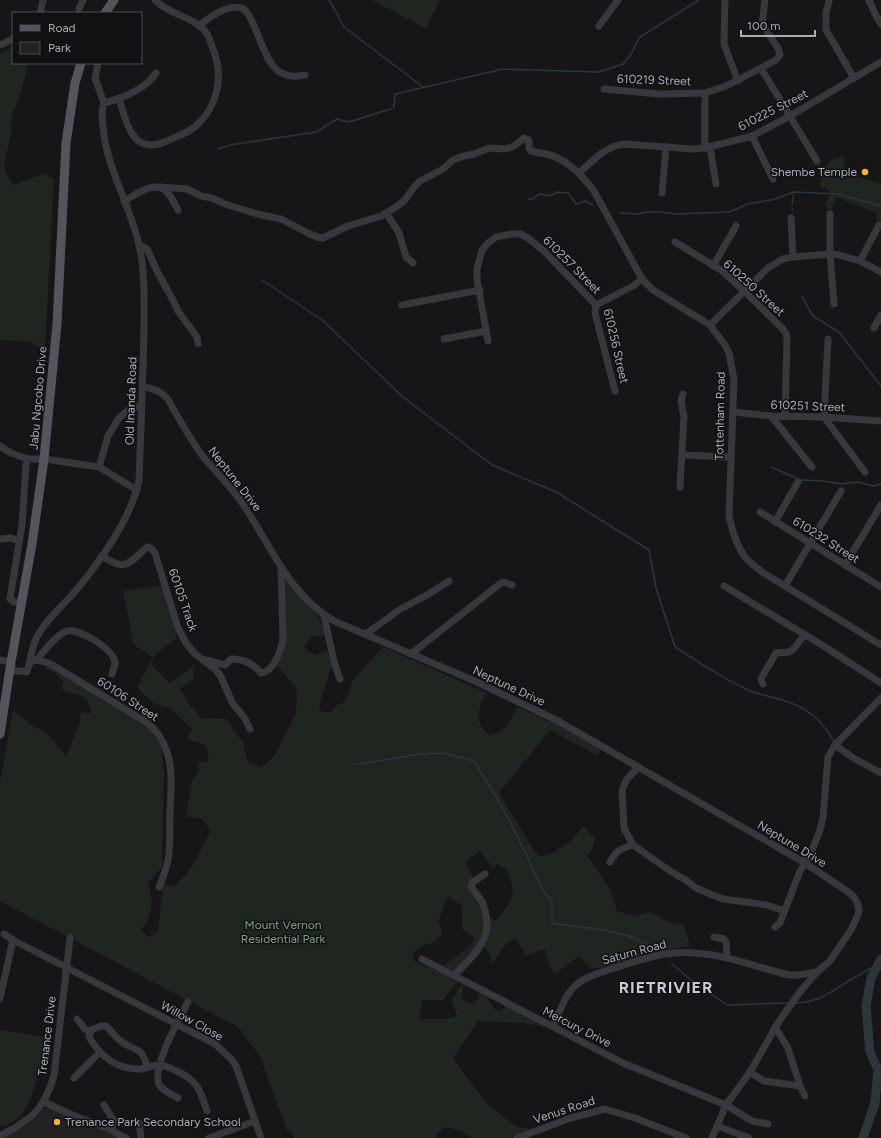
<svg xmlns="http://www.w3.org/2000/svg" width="881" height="1138" font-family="Figtree,sans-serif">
  <rect width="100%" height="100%" fill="#161618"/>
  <!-- built -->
  <polygon fill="#222225" points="45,1108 49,1108 70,1118 93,1125 120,1138 3,1138 29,1124"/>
  <!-- green -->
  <g fill="#1e261f">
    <polygon points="371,0 440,0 426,28"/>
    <polygon points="13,47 13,63 29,63 21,92 12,115 11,134 4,163 7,175 14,185 43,174 54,179 45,351 31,342 0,340 0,54"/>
    <polygon points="843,157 845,173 881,184 881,222 877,220 877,213 836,197 831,211 825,206 830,194 830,191 821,186 819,169 834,159"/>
    <path d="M282,575l35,39 10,21 -15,1 -7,9v4l11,6 11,-4 5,14 -11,34 -2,11 5,2h8l6,-8h4l7,-11 3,-12 31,-34 104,46c-6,9 -12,22 -6,33 2,4 6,7 9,10l17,-9 10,-20 38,17 44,24 2,3 -5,4 -46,-25 -51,63 36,59 5,4 9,-1 23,-15 11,-14 12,13 -3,11 -5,6 23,33 7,22 15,5 18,-4 24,12 9,-2 7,24 -43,8 -42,13 -13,2 -13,-13 -24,18 -5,-6 -5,-19 -19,6 -10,-16 -9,4 -15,21 -2,-9 -6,-8 5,-11 2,-20 4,5c8,-8 18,-18 18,-30 0,-7 -5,-16 -7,-22l-9,-5 -4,4 -13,-17 -15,11 8,15 -4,4c10,20 23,43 10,64 -5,10 -16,18 -24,26l-12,-5 25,-18 7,-10 -13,-9v-23l-14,-10 -10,26 3,4 1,8 -10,9 -13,4 -6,6 1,8 45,19 -16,20h-21l-3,19h28l10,-3 -6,-17 12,-16 -1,17 10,4 6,-6 1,-7 5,2 10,16 6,2 7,-6 38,22 -21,-4 -46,-2 -25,37 32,44 31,24 15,3 -17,7 -2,2h-40l-11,-7 -17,-4 -9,11h-141l-4,-8 -3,1 -27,-75 -16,-20 -2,-6 -2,1 -2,-4 -238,-126v-119l13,-72 20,16 14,7 19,23 15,-36 -2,-2 3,-6 4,1h5c-2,-20 -15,-17 -30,-24l3,-7 -9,-9 -9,-4 -1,-6 51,31 54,35 11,14 3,27 -2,97 -14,16c6,22 5,28 -7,48l8,6 9,-6 5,-46 12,1 17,-19 18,-35c-6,-15 -8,-14 -24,-15l6,-37 7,-10 -1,-7 11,-2 -3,-16 -20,-6 6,-9 -20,-21 -19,-6 -16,-15 16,-31 -19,-12 -11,-54 41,-6 13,53 -22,17 -4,9 19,19 25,-19 -2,16 -13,8 9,16 13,15 23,-1 18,25 5,20 12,5 14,-11 22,-43 1,-25 -21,-25 9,-19z"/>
    <path d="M0,1030l45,7c-3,23 -10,65 -28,82 -4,4 -12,6 -17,8z"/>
  </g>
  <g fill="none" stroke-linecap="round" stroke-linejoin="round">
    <!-- stream -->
    <g stroke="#2c353c" stroke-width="1.5">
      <polyline points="329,0 334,8 344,27 423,87"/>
      <polyline points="218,149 230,145 316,132 337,119 349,122 391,109 394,107 395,94 503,69 599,72 623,64 630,56 640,37 699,0"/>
      <polyline points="528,199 532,199 540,194 550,196 558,192 568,193 576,204 585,201 593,205"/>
      <polyline points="792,204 794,192"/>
      <polyline points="792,211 792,208"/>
      <polyline points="620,213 637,214 648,212 661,212 676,214 729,212 748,204 775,199 794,192 838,194 881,206"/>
      <path d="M262,280l60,40 81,77 89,68 64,27 93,58 7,38 19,59c25,16 50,33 78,45 9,3 20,5 29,8 25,7 39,20 52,41"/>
      <polyline points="802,297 813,316 839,332 881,386"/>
      <polyline points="771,467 801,480 824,481 841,484 858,482 873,486 881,484"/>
      <path d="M354,765l66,-11 24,-1 30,8 30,49 23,46 15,33 10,12v22c27,5 77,6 97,24"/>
      <polyline points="672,964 696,984 727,1005 788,1003"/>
      <path d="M796,1003c24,-1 35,-11 54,-23 9,-5 18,-10 27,-15"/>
    </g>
    <!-- river -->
    <polyline stroke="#2c353c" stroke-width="9" points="863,1138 875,1103 878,1070 870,1052 866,1006 871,978 881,959"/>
    <!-- minor -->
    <g stroke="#37383d" stroke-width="7">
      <polyline points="725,0 724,44 738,81"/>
      <polyline points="869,0 875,14 881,24"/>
      <polyline points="829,1 826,13 826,30 854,78"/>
      <polyline points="79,9 83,0"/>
      <polyline points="40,13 43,0"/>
      <path d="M200,25c11,-9 30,-23 44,-16 21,23 17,76 61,66"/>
      <polyline points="599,26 618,0"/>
      <polyline points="0,45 13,39"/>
      <polyline points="98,63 95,78 104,103"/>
      <polyline points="761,68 776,60 780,55 778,48 762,24 765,0"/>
      <polyline points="604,89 659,94 705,93 726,86 761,68 817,161"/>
      <polyline points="705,93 705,148"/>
      <path d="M119,98c4,13 8,32 18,42 10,8 22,5 32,0 9,-4 19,-7 27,-14 22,-20 28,-50 17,-77 -2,-5 -3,-10 -6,-15 -10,-17 -37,-18 -52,-34"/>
      <polyline points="752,136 773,179"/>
      <polyline points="710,147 716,184"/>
      <path d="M579,173c15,-13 26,-27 46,-29l67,5 13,-1 47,-12 38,-20 91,-54"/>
      <path d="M160,187l27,2 14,7 11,2 13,6 32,10 24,5 25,13 11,5 6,1 25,-12 33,-10 15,-9 8,-6 11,-15 5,-5 23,-12 10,-9 11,-4 10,-2 15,-6 16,1 7,-2 6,-4 6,-5 5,2v8l2,3c5,2 10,2 16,3 20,5 35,21 47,37l48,88 11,11 57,35 15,20 4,8 5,26 -5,137 5,19 4,10 6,11 8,8 10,8 119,73"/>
      <polyline points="662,193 666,147"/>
      <path d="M124,201c12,-6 31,-22 43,-9 4,5 8,12 11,18"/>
      <polyline points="386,213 399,233 406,257 413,263"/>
      <polyline points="830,214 830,254 834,304"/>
      <polyline points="791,218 793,257"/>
      <polyline points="675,242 721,270 744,291 783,329 786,334 787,339 785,417"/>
      <polyline points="139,245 147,249 149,253 157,271 174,302 178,311 197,337 198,344"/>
      <polyline points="860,261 879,225"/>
      <polyline points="713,266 736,226"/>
      <polyline points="402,305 480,290"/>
      <polyline points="596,305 595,313 615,391"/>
      <polyline points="710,325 768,268 783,259 793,257 830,254 839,255 860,261 881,272"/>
      <polyline points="874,328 881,315"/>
      <polyline points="444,339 486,331"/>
      <polyline points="828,339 824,417 865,472"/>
      <polyline points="488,341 477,280 477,269 482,250 488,243 496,237 511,234 520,234 528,238 545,252 596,305 633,286 642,279"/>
      <path d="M143,387c10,1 18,4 25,12 11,20 22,41 37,60 12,14 26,28 37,44 29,42 46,91 92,118l143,61 81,39 247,142 42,28 7,6 3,5 2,7 -1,6 -7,15 -21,31 -13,11 -18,21 -21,30 -28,49 -24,33 -14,33"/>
      <polyline points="733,412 771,416 824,417 881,421"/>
      <polyline points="771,416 812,467"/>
      <polyline points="0,446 11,453 28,459 44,459 99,467 137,490"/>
      <polyline points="682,455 731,457"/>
      <polyline points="99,467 108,436 119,418 128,410 142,405"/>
      <polyline points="680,487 684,416 681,401 683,394"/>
      <polyline points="760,512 881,587"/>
      <polyline points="775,522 798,482"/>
      <polyline points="0,539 11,538 19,541"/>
      <path d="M102,556c24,16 26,8 45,-9l4,1 4,5 23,75 8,15 9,11 7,5 23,6 6,-6c11,-1 23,5 30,14 13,-1 20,-23 22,-33l-2,-72"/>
      <polyline points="845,565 881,505"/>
      <polyline points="724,586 822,645 881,683"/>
      <polyline points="785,586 841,491"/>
      <polyline points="21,603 14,602 10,599 22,525 26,465 28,459"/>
      <polyline points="324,615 334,662 340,679"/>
      <polyline points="366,634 399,610 427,595 449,581"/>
      <polyline points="411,654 501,583 504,582 512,585"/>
      <polyline points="0,660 11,662"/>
      <path d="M37,660c6,-8 21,-27 31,-29 12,-2 45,18 47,31 0,4 -2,8 -3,12"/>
      <polyline points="204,661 215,669 220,675 233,704 244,717 250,729"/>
      <path d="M30,662l7,-2 14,4 95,58c11,8 17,17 21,30 7,20 3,44 3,65 -1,14 1,29 -2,43 -2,10 -5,18 -9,27"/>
      <path d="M10,670l17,2c4,-12 4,-24 10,-35 8,-16 23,-29 35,-42 25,-29 60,-77 67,-115 2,-51 4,-103 5,-154 0,-26 1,-56 -5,-81 -9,-41 -33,-77 -36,-119 -1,-8 -2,-15 1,-23 19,-5 41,-13 52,-30"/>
      <path d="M763,684l-2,-4 1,-3 14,-24c5,-1 9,0 13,-1 8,-3 10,-13 16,-17"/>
      <polyline points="835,745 855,759 881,773"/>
      <polyline points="639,767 627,779 624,785 622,792 624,828 633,845 670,871 687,881 696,888 710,894 723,899 767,905 784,911"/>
      <path d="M610,862c7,-12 9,-13 23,-17"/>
      <polyline points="775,927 780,923 800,871 811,853 820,830 823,818 828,757 835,745 881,698"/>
      <polyline points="4,934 13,940 215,1044 232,1060 236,1066 261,1138"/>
      <polyline points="714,937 724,939 726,942 727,957"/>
      <polyline points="422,959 623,1063 726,1105 752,1121 768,1124"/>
      <path d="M454,975c22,-22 42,-37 29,-71 -3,-7 -9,-12 -12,-18l2,-4 12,-8"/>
      <polyline points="0,998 13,940"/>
      <polyline points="77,1019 85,1029 90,1032"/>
      <path d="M553,1027c5,-12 10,-27 19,-38 12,-14 35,-18 52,-24 13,-4 27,-9 41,-11 43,-7 83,11 124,21h9l19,-3"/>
      <polyline points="775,1027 788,1048 800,1086 805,1096"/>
      <path d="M147,1068c-4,-21 -10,-16 -25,-26 -6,-4 -11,-11 -16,-16h-5l-10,4 -2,7c12,20 28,33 52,32 6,-1 12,-4 18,-4 6,0 13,4 18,6 21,10 23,19 30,40"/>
      <polyline points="750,1072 764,1081 800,1086"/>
      <polyline points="74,1078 100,1052"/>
      <path d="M178,1098c-6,-3 -14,-7 -18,-12 -11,-14 20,-69 28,-84"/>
      <polyline points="44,1102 70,1114 109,1129 126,1138"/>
      <polyline points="104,1105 114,1121 111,1130"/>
      <polyline points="139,1122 141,1138"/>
      <polyline points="717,1126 749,1138"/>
      <path d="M0,1136c31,-17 43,-24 54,-60l16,-138"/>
      <polyline points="209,1138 255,1121"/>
      <polyline points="517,1138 571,1118 605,1109 635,1118 686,1138"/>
    </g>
    <!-- major -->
    <g stroke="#53555c" stroke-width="9">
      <polyline points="105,13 114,0"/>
      <polyline points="0,734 11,662 32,544 44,459 57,324 66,143 75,83 81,63"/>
    </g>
  </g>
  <!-- markers -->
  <g fill="#f2b134" stroke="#111113" stroke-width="1.5">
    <circle cx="865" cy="172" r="4"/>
    <circle cx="57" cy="1122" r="4"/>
  </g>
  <g text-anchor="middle" stroke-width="3" stroke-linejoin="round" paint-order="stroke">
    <!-- street labels -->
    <g font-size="12" fill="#a8adb8" stroke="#111113">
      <text transform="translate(654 80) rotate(2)" y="4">610219 Street</text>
      <text transform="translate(773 110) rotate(-27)" y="4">610225 Street</text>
      <text transform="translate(572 265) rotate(45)" y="4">610257 Street</text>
      <text transform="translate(754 288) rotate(42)" y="4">610250 Street</text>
      <text transform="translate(616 346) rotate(77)" y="4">610256 Street</text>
      <text transform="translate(38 398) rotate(-85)" y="4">Jabu Ngcobo Drive</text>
      <text transform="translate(131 401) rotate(-88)" y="4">Old Inanda Road</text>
      <text transform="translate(808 406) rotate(2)" y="4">610251 Street</text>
      <text transform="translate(720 416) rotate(-89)" y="4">Tottenham Road</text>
      <text transform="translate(235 479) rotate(52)" y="4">Neptune Drive</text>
      <text transform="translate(826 540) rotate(32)" y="4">610232 Street</text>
      <text transform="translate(183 600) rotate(71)" y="4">60105 Track</text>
      <text transform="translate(509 686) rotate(25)" y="4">Neptune Drive</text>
      <text transform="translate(128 699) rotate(33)" y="4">60106 Street</text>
      <text transform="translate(792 844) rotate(31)" y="4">Neptune Drive</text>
      <text transform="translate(634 952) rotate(-15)" y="4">Saturn Road</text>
      <text transform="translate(192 1021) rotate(29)" y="4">Willow Close</text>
      <text transform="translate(577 1027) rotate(27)" y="4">Mercury Drive</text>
      <text transform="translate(47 1036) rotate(-83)" y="4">Trenance Drive</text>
      <text transform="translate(564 1110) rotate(-18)" y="4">Venus Road</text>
    </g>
    <!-- poi labels -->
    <g font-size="12" fill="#a8adb8" stroke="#111113" text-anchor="end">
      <text x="857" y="176">Shembe Temple</text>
      <text x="65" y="1126" text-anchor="start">Trenance Park Secondary School</text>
    </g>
    <!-- park labels -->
    <g font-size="12" fill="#7fa381" stroke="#111113">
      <text x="283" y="929">Mount Vernon<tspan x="283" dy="14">Residential Park</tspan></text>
    </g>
    <!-- district labels -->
    <g font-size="16" font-weight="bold" letter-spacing="1" fill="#c9ccd4" stroke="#111113">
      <text x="666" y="993">RIETRIVIER</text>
    </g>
  </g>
  <!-- legend -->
  <rect x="12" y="12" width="130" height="52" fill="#111113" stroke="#4d4f55"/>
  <rect x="20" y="25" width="20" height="6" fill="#53555c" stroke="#4d4f55"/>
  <text x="48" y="32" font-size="12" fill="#a8adb8">Road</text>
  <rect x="20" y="42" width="20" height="12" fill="#1e261f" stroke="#4d4f55"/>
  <text x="48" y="52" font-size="12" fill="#a8adb8">Park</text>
  <!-- scale -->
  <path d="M741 30v6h74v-6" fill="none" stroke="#a8adb8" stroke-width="2"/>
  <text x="747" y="30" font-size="12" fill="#a8adb8" stroke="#111113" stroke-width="3" paint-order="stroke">100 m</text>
</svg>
